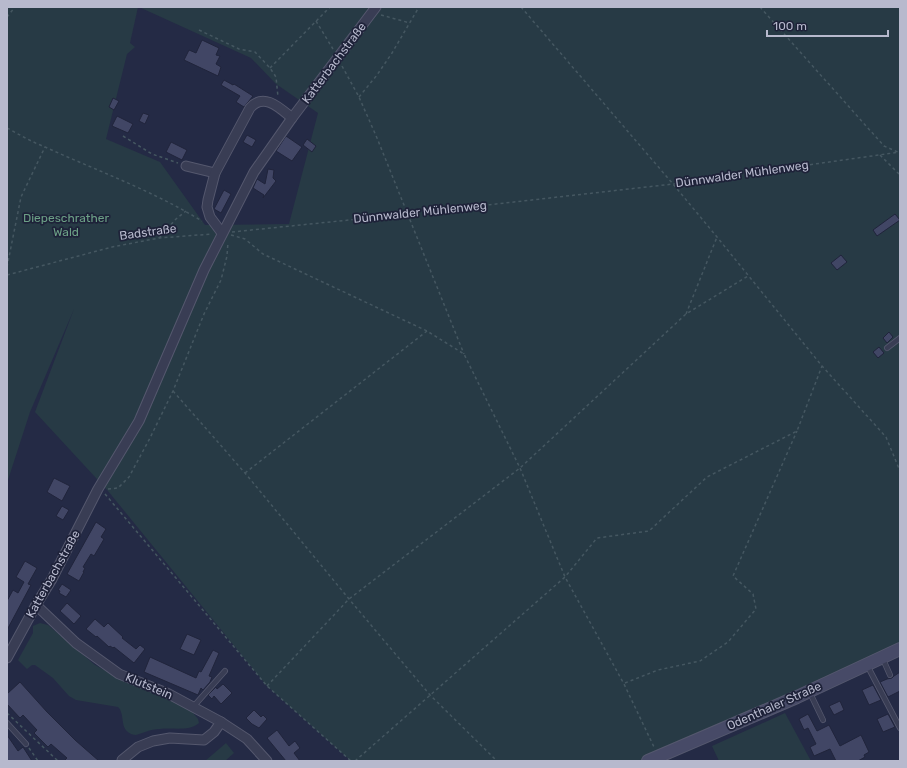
<svg xmlns="http://www.w3.org/2000/svg" width="907" height="768" font-family="Rubik,sans-serif">
  <rect width="100%" height="100%" fill="#242a45"/>
  <!-- green -->
  <g fill="#273a45">
    <polygon points="7,7 138,7 130,43 135,47 127,54 106,139 160,162 205,225 289,224 318,113 276,84 251,58 139,7 900,7 900,642 642,761 351,761 267,686 108,491 35,412 74,309 30,412 7,483"/>
    <path d="M40,623l8,2 47,40 36,19 58,24 9,11 1,4c-11,9 -26,4 -39,6 -5,0 -10,1 -15,3 -3,1 -6,2 -9,3 -3,0 -6,-1 -8,-3 -8,-6 -3,-18 -10,-25l-42,-7 -7,-4 -16,-18 -18,-13h-3l-5,4 -9,-9 15,-27v-7z"/>
    <polygon points="785,713 811,761 719,761 712,746"/>
    <polygon points="226,743 234,753 225,761 205,761"/>
  </g>
  <!-- building -->
  <g fill="#414665" stroke="#20243b">
    <polygon points="202,40 219,48 216,55 220,56 216,64 221,67 218,76 184,60 189,50 196,53"/>
    <polygon points="224,80 233,85 234,84 253,96 244,107 236,102 240,96 221,85"/>
    <polygon points="113,98 119,101 114,110 109,107"/>
    <polygon points="143,113 149,115 145,124 139,121"/>
    <polygon points="117,116 133,124 128,133 112,126"/>
    <polygon points="247,135 256,140 252,147 243,142"/>
    <polygon points="286,136 302,147 292,161 276,151"/>
    <polygon points="307,139 316,146 312,152 303,145"/>
    <polygon points="171,142 187,150 182,160 166,152"/>
    <polygon points="268,169 274,170 273,178 276,181 263,198 264,195 253,188 257,179 265,184"/>
    <polygon points="224,190 231,194 221,213 214,209"/>
    <polygon points="895,214 900,220 877,236 873,230"/>
    <polygon points="841,255 847,262 837,270 831,263"/>
    <polygon points="889,332 893,337 887,343 883,338"/>
    <polygon points="879,347 884,353 878,358 873,352"/>
    <polygon points="54,478 70,486 62,501 47,492"/>
    <polygon points="62,506 69,510 63,520 56,516"/>
    <polygon points="96,522 106,529 101,537 104,539 94,556 91,554 83,567 85,568 83,572 84,572 79,581 67,574"/>
    <polygon points="25,561 37,568 28,584 31,585 7,630 7,601 13,590 18,593 24,582 16,577"/>
    <polygon points="62,584 71,590 66,597 59,593 60,591 58,590"/>
    <polygon points="67,603 81,616 74,624 60,611"/>
    <polygon points="95,619 104,627 108,623 123,637 122,638 136,649 140,645 145,649 134,663 114,647 113,648 110,646 109,647 97,636 96,637 86,629"/>
    <polygon points="187,634 201,640 194,655 180,649"/>
    <polygon points="213,650 219,653 209,676 212,677 210,682 203,690 201,688 198,695 144,672 150,657 196,678 199,671 201,672"/>
    <polygon points="900,672 900,691 888,697 880,682 887,679 892,678 894,676"/>
    <polygon points="20,682 47,712 75,740 99,761 64,761 67,758 51,744 48,747 34,733 37,730 23,715 20,718 7,704 7,694"/>
    <polygon points="223,684 232,693 221,704 214,696 212,699 208,695 216,687 217,689"/>
    <polygon points="873,685 881,700 869,705 862,690"/>
    <polygon points="840,701 844,710 834,715 829,706"/>
    <polygon points="254,710 261,717 263,715 267,719 259,728 252,724 246,718"/>
    <polygon points="808,714 817,731 829,725 840,746 861,735 869,752 864,755 865,757 858,761 836,761 830,749 814,756 810,747 816,744 808,728 804,730 799,719"/>
    <polygon points="888,714 895,727 883,732 877,719"/>
    <polygon points="277,730 289,746 295,741 300,748 294,753 300,761 286,761 267,738"/>
    <polygon points="7,735 18,751 23,747 32,761 7,761"/>
  </g>
  <g fill="none" stroke-linecap="round" stroke-linejoin="round">
    <!-- service casing -->
    <g stroke="#55586e" stroke-width="6">
      <g id="service">
        <polyline points="887,348 900,338"/>
        <polyline points="882,657 890,675"/>
        <polyline points="867,665 900,728"/>
        <polyline points="810,693 823,720"/>
        <polyline points="193,707 225,671"/>
        <polyline points="7,723 26,744"/>
      </g>
    </g>
    <!-- minor casing -->
    <g stroke="#55586e" stroke-width="11">
      <g id="minor">
        <polyline points="186,166 215,173"/>
        <path d="M222,233l-12,-16 -3,-10 1,-7 7,-27 35,-65c14,-16 30,0 42,10"/>
        <polyline points="36,605 76,643 119,674 167,693 221,722 247,739 267,761"/>
        <polyline points="7,658 36,605 52,579 98,489 139,421 204,270 254,172 292,118 376,7"/>
        <polyline points="122,760 138,747 153,741 170,738 204,740 214,732 221,722"/>
      </g>
    </g>
    <!-- secondary casing -->
    <g stroke="#55586e" stroke-width="14">
      <polyline id="secondary" points="648,761 797,697 900,649"/>
    </g>
    <!-- path -->
    <g stroke="#455761" stroke-width="1.5" stroke-dasharray="3 3" stroke-linecap="butt">
      <polyline points="521,7 673,184 717,237 822,366 886,437 900,471"/>
      <polyline points="760,7 884,146 900,153"/>
      <polyline points="381,15 410,23"/>
      <polyline points="7,17 15,7"/>
      <polyline points="316,21 333,49"/>
      <polyline points="199,30 239,49 255,52 270,68 276,77 278,97"/>
      <polyline points="342,66 359,97 377,138 464,354"/>
      <polyline points="270,68 330,7"/>
      <polyline points="359,97 377,75 392,53 419,7"/>
      <path d="M7,128c13,7 25,14 38,19 53,24 108,44 157,74"/>
      <polyline points="123,136 152,154 178,163"/>
      <polyline points="880,155 900,175"/>
      <polyline points="232,232 408,214 673,184 900,152"/>
      <polyline points="231,235 245,239 263,254 427,331 464,354 520,468 565,577 624,684 654,747"/>
      <polyline points="159,238 176,219 186,211"/>
      <polyline points="7,267 21,197 45,147"/>
      <polyline points="7,275 112,247 159,238 212,234"/>
      <polyline points="686,314 717,237"/>
      <polyline points="173,391 245,473 349,599 430,695 497,761"/>
      <polyline points="245,473 427,331"/>
      <polyline points="108,489 118,488 129,477 150,438 173,391 204,314 221,280 227,256 228,242"/>
      <polyline points="105,494 267,686 351,761"/>
      <polyline points="625,683 658,670 700,661 728,642 756,609 753,594 733,576 797,431"/>
      <polyline points="267,686 349,599 520,468 686,314 748,276"/>
      <polyline points="7,713 58,761"/>
      <polyline points="29,748 38,761"/>
      <polyline points="355,761 565,577 597,538 649,531 707,477 797,431 822,366"/>
    </g>
    <!-- service -->
    <use href="#service" stroke="#393d54" stroke-width="4.5"/>
    <!-- minor -->
    <use href="#minor" stroke="#393d54" stroke-width="9"/>
    <!-- secondary -->
    <use href="#secondary" stroke="#474a67" stroke-width="12"/>
  </g>
  <g text-anchor="middle" stroke-width="3.5" stroke-linejoin="round" paint-order="stroke">
    <!-- street labels -->
    <g font-size="12" fill="#b7b9cd" stroke="#1e2239">
      <text transform="translate(334 63) rotate(-53)" y="4">Katterbachstraße</text>
      <text transform="translate(742 174) rotate(-8)" y="4">Dünnwalder Mühlenweg</text>
      <text transform="translate(420 212) rotate(-6)" y="4">Dünnwalder Mühlenweg</text>
      <text transform="translate(148 232) rotate(-8)" y="4">Badstraße</text>
      <text transform="translate(53 574) rotate(-61)" y="4">Katterbachstraße</text>
      <text transform="translate(149 686) rotate(23)" y="4">Klutstein</text>
      <text transform="translate(774 706) rotate(-24)" y="4">Odenthaler Straße</text>
    </g>
    <!-- park labels -->
    <g font-size="12" fill="#6ca086" stroke="#1e2239">
      <text x="66" y="222">Diepeschrather<tspan x="66" dy="14">Wald</tspan></text>
    </g>
  </g>
  <!-- border -->
  <rect width="907" height="768" fill="none" stroke="#b7b9cd" stroke-width="16"/>
  <!-- scale -->
  <path d="M767 30v6h121v-6" fill="none" stroke="#b7b9cd" stroke-width="2"/>
  <text x="773" y="30" font-size="12" fill="#b7b9cd" stroke="#1e2239" stroke-width="3" paint-order="stroke">100 m</text>
</svg>
